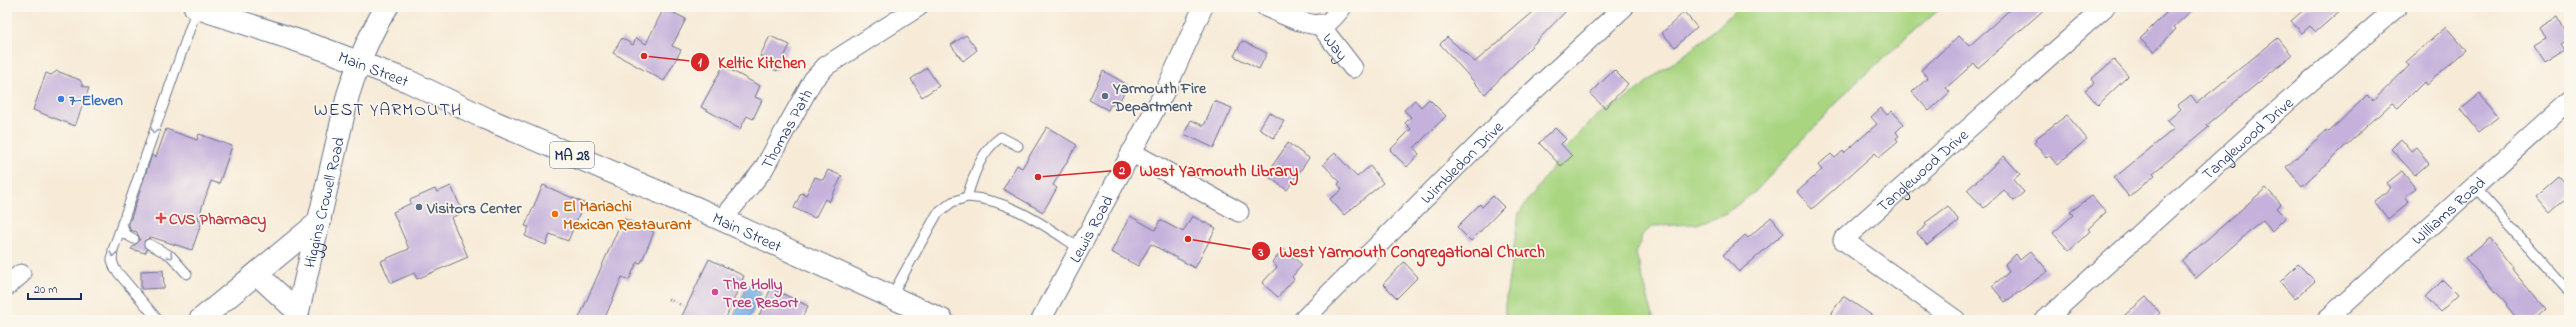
<svg xmlns="http://www.w3.org/2000/svg" width="2576" height="327" font-family="'Indie Flower',sans-serif">
  <rect width="100%" height="100%" fill="#fbf7ec"/>
  <filter id="ink" filterUnits="userSpaceOnUse"><feTurbulence type="fractalNoise" baseFrequency=".025" numOctaves="2"/><feDisplacementMap in="SourceGraphic" scale="8" xChannelSelector="R" yChannelSelector="G"/><feConvolveMatrix kernelMatrix="1 2 1 2 8 2 1 2 1" color-interpolation-filters="sRGB"/></filter>
  <filter id="wash" filterUnits="userSpaceOnUse"><feTurbulence type="fractalNoise" baseFrequency=".012" numOctaves="4" result="noise"/><feDisplacementMap in="SourceGraphic" scale="16" xChannelSelector="R" yChannelSelector="G"/><feGaussianBlur stdDeviation="0.9" result="paint"/><feColorMatrix in="noise" values="0 0 0 0 0 0 0 0 0 0 0 0 0 0 0 0 0 1.4 0 .05"/><feComposite in="paint" operator="in"/></filter>
  <g filter="url(#wash)">
    <rect width="100%" height="100%" fill="#f7ebd8"/>
    <!-- green -->
    <polygon fill="#a9d581" stroke="#628270" points="1738,7 1942,7 1852,86 1756,191 1726,213 1697,224 1653,226 1642,235 1636,254 1654,320 1505,320 1505,304 1519,213 1562,154 1586,126 1598,115 1626,99 1662,70 1682,57 1719,26"/>
    <!-- water -->
    <polygon fill="#71a8e0" stroke="#466c9f" points="747,285 762,292 749,320 732,320"/>
    <g id="blocks">
      <!-- building -->
      <g fill="#c5b1db">
        <polygon points="1539,7 1570,7 1485,94 1440,44 1447,37 1475,62"/>
        <polygon points="2013,7 2047,7 1978,68 1974,63 1946,88 1950,92 1929,111 1912,92 1928,78 1921,70 1959,36 1969,46"/>
        <polygon points="2172,7 2195,7 2174,27 2176,29 2154,52 2140,39"/>
        <polygon points="2307,7 2344,7 2316,32 2310,26 2302,33 2291,21"/>
        <polygon points="664,8 686,19 672,46 681,50 664,81 613,53 622,38 633,45 636,38 646,44"/>
        <polygon points="1684,12 1697,27 1675,47 1662,33"/>
        <polygon points="2558,16 2569,38 2561,43 2565,49 2544,62 2534,46 2546,39 2540,27"/>
        <polygon points="2446,27 2466,50 2426,85 2424,82 2398,108 2392,103 2302,186 2286,167 2327,130 2329,132 2367,95 2373,101 2409,66 2406,62"/>
        <polygon points="966,35 977,50 963,61 951,45"/>
        <polygon points="770,36 790,45 777,71 764,65 767,59 760,56"/>
        <polygon points="2278,38 2292,55 2207,125 2209,127 2153,173 2155,175 2129,197 2114,178 2174,129 2167,121 2181,109 2178,105 2191,95 2197,103"/>
        <polygon points="1242,41 1267,53 1259,69 1234,56"/>
        <polygon points="2114,60 2128,76 2098,105 2085,90 2094,83 2091,79"/>
        <polygon points="723,66 760,86 755,97 762,100 753,119 747,116 740,129 701,107"/>
        <polygon points="927,68 939,86 922,97 911,79"/>
        <polygon points="1614,70 1628,84 1605,108 1590,94"/>
        <polygon points="57,71 80,80 83,86 89,88 75,126 33,110 46,73 51,75"/>
        <polygon points="1103,71 1128,85 1117,106 1111,104 1108,110 1089,100"/>
        <polygon points="2480,94 2498,117 2479,132 2461,109"/>
        <polygon points="1429,99 1446,116 1414,148 1419,154 1407,167 1390,150 1411,129 1405,123 1411,117 1404,110 1415,100 1421,107"/>
        <polygon points="1214,101 1232,108 1214,148 1184,134 1191,120 1204,126"/>
        <polygon points="1881,108 1887,115 1892,111 1904,124 1896,132 1899,136 1896,138 1898,141 1879,157 1875,153 1812,209 1797,192 1822,170 1818,165 1831,154 1835,158 1843,151 1844,153 1877,124 1871,117"/>
        <polygon points="1269,112 1284,121 1274,138 1259,129"/>
        <polygon points="2067,115 2087,139 2057,165 2049,155 2047,158 2034,143 2036,141 2035,139"/>
        <polygon points="1047,127 1077,145 1053,185 1057,188 1043,212 1003,189 1017,165 1022,168"/>
        <polygon points="1555,128 1566,139 1561,144 1572,156 1561,166 1539,143"/>
        <polygon points="166,129 197,140 199,134 232,146 219,184 211,181 198,219 202,221 192,250 151,237 144,241 147,250 145,253 131,249 140,239 137,232 130,230 129,224 152,155 156,157"/>
        <polygon points="2401,139 2411,151 2416,147 2429,163 2415,175 2391,149"/>
        <polygon points="1288,143 1309,158 1287,190 1266,175"/>
        <polygon points="1335,153 1357,177 1370,166 1383,183 1344,215 1330,199 1342,190 1338,184 1340,182 1323,164"/>
        <polygon points="2004,156 2020,174 2013,180 2024,192 2014,201 2004,190 1984,208 1967,190"/>
        <polygon points="828,170 842,176 829,202 825,199 815,218 794,208 801,193 806,195 815,177 823,180"/>
        <polygon points="2402,171 2416,189 2405,197 2409,202 2388,219 2374,201 2391,188 2387,183"/>
        <polygon points="2558,177 2569,190 2569,195 2550,212 2536,196"/>
        <polygon points="543,185 584,203 568,241 550,234 546,245 525,236 529,227 525,226"/>
        <polygon points="451,186 463,212 451,218 468,257 417,279 414,273 391,283 381,261 409,249 393,212 411,203 410,200 435,189 437,192"/>
        <polygon points="2266,188 2281,204 2277,208 2286,217 2272,231 2263,220 2196,278 2182,261"/>
        <polygon points="1493,196 1504,207 1471,241 1457,227 1480,204 1482,207"/>
        <polygon points="2092,196 2106,212 2088,229 2090,231 2069,251 2053,233 2073,215 2070,212"/>
        <polygon points="1948,206 1959,221 1927,245 1917,233 1927,225 1925,223"/>
        <polygon points="1130,216 1155,230 1160,220 1183,232 1192,216 1216,228 1195,268 1151,244 1138,266 1111,252"/>
        <polygon points="1771,217 1784,233 1739,272 1723,255 1745,235 1748,238"/>
        <polygon points="623,218 654,232 641,263 637,262 629,280 622,277 604,320 578,320"/>
        <polygon points="2490,238 2512,267 2511,268 2545,309 2533,320 2518,320 2506,305 2507,304 2465,258"/>
        <polygon points="1284,249 1302,265 1292,277 1294,279 1278,297 1262,283 1277,267 1272,262"/>
        <polygon points="2031,251 2048,271 2005,302 1992,286 2009,272 2005,264 2016,254 2020,260"/>
        <polygon points="709,259 744,276 725,320 680,320"/>
        <polygon points="1404,262 1418,277 1397,298 1383,284"/>
        <polygon points="2298,264 2315,281 2295,299 2280,282"/>
        <polygon points="163,270 164,288 141,289 141,271"/>
        <polygon points="2443,280 2458,295 2440,312 2426,297"/>
        <polygon points="771,288 808,306 801,320 757,320"/>
        <polygon points="1843,296 1879,320 1827,320"/>
        <polygon points="2146,297 2160,313 2152,320 2119,320"/>
      </g>
    </g>
  </g>
  <g filter="url(#ink)">
    <use href="#blocks" fill-opacity="0" stroke="#687189" stroke-width="1"/>
    <g fill="none" stroke-linecap="round" stroke-linejoin="round">
      <!-- lane casing -->
      <g stroke="#687189" stroke-width="11">
        <g id="lane">
          <path d="M1018,146l-17,-9c-20,14 -27,37 -34,60 42,2 78,29 112,51"/>
          <polyline points="2475,187 2569,292"/>
          <polyline points="122,223 125,234 134,239"/>
          <polyline points="149,244 171,256 187,274"/>
          <polyline points="892,295 937,214 952,202 967,197"/>
          <polyline points="158,320 115,269 112,260 113,250 197,8"/>
        </g>
      </g>
      <!-- street casing -->
      <g stroke="#687189" stroke-width="21">
        <g id="street">
          <path d="M1266,7c14,6 46,23 61,16 5,-3 11,-11 15,-16"/>
          <path id="s1" d="M1319,24l34,44"/>
          <polyline points="1131,152 1239,212"/>
          <path id="s2" d="M722,220l41,-50 50,-90 13,-14 92,-59"/>
          <polyline points="7,286 21,274"/>
          <path id="s3" d="M1041,320l126,-233 36,-80"/>
          <path id="s4" d="M1303,320l210,-210 111,-103"/>
          <path id="s5" d="M1956,320l-113,-80 262,-233"/>
          <path id="s6" d="M2045,320l210,-190 142,-123"/>
          <path id="s7" d="M2326,320l243,-219"/>
        </g>
      </g>
      <!-- secondary casing -->
      <g stroke="#687189" stroke-width="24">
        <g id="secondary">
          <polyline points="257,274 298,312"/>
          <polyline points="200,320 320,221"/>
          <path id="s8" d="M296,320l52,-225c10,-31 21,-61 39,-88"/>
        </g>
      </g>
      <!-- primary casing -->
      <g stroke="#687189" stroke-width="24">
        <g id="primary">
          <path id="s9" d="M195,7l131,43 82,31 79,38 207,88 248,113"/>
        </g>
      </g>
      <!-- path -->
      <polyline stroke="#687189" stroke-width="2.5" stroke-dasharray="1 3" stroke-linecap="butt" points="668,299 686,307"/>
      <!-- lane -->
      <use href="#lane" stroke="#fff" stroke-width="9"/>
      <!-- street -->
      <use href="#street" stroke="#fff" stroke-width="19"/>
      <!-- secondary -->
      <use href="#secondary" stroke="#fff" stroke-width="22"/>
      <!-- primary -->
      <use href="#primary" stroke="#fff" stroke-width="22"/>
    </g>
    <!-- one-way arrows -->
    <defs><path id="oneway-chevron" d="M-2-3.5L2.5 0L-2 3.5" fill="none" stroke-width="1.6" stroke-linecap="round" stroke-linejoin="round"/></defs>
    <g stroke="#8d97ae">
      <use href="#oneway-chevron" transform="translate(154 131) rotate(109)"/>
      <use href="#oneway-chevron" transform="translate(113 254) rotate(97)"/>
      <use href="#oneway-chevron" transform="translate(170 256) rotate(43)"/>
    </g>
  </g>
  <!-- markers -->
  <g fill="#5c6f8a" stroke="#fbf7ec" stroke-width="1.5">
    <circle cx="1105" cy="96" r="4"/>
    <circle cx="419" cy="207" r="4"/>
  </g>
  <circle fill="#3f7fe0" stroke="#fbf7ec" stroke-width="1.5" cx="61" cy="99" r="4"/>
  <circle fill="#e8710a" stroke="#fbf7ec" stroke-width="1.5" cx="555" cy="214" r="4"/>
  <path fill="#e0444e" stroke="#fbf7ec" stroke-width="1.5" d="M159 212h4v4h4v4h-4v4h-4v-4h-4v-4h4z"/>
  <circle fill="#d1479c" stroke="#fbf7ec" stroke-width="1.5" cx="715" cy="292" r="4"/>
  <g text-anchor="middle" stroke-width="3.5" stroke-linejoin="round" paint-order="stroke">
    <!-- shield labels -->
    <rect fill="#fbf7ec" stroke="#5e6b89" stroke-width="1" x="550" y="142" width="44" height="26" rx="3"/>
    <g font-size="15" font-weight="bold" fill="#1b2f5e">
      <text x="572" y="160">MA 28</text>
    </g>
    <!-- street labels -->
    <g font-size="16" fill="#1b2f5e" stroke="#fbf7ec">
      <text dy="6" stroke="none"><textPath href="#s1" startOffset="28">Way</textPath></text>
      <text dy="6" stroke="none"><textPath href="#s9" startOffset="189">Main Street</textPath></text>
      <text dy="6" stroke="none"><textPath href="#s2" startOffset="112">Thomas Path</textPath></text>
      <text dy="6" stroke="none"><textPath href="#s6" startOffset="272">Tanglewood Drive</textPath></text>
      <text dy="6" stroke="none"><textPath href="#s4" startOffset="224">Wimbledon Drive</textPath></text>
      <text dy="6" stroke="none"><textPath href="#s5" startOffset="244">Tanglewood Drive</textPath></text>
      <text dy="6" stroke="none"><textPath href="#s8" startOffset="121">Higgins Crowell Road</textPath></text>
      <text dy="6" stroke="none"><textPath href="#s7" startOffset="164">Williams Road</textPath></text>
      <text dy="6" stroke="none"><textPath href="#s3" startOffset="104">Lewis Road</textPath></text>
      <text dy="6" stroke="none"><textPath href="#s9" startOffset="597">Main Street</textPath></text>
    </g>
    <!-- service labels -->
    <g font-size="16" font-weight="bold" fill="#4e5e75" stroke="#fbf7ec" text-anchor="start">
      <text x="1113" y="93">Yarmouth Fire<tspan x="1113" dy="18">Department</tspan></text>
      <text x="427" y="213">Visitors Center</text>
    </g>
    <!-- shop labels -->
    <g font-size="16" font-weight="bold" fill="#366cbe" stroke="#fbf7ec" text-anchor="start">
      <text x="69" y="105">7-Eleven</text>
    </g>
    <!-- food labels -->
    <g font-size="16" font-weight="bold" fill="#c56008" stroke="#fbf7ec" text-anchor="start">
      <text x="563" y="211">El Mariachi<tspan x="563" dy="18">Mexican Restaurant</tspan></text>
    </g>
    <!-- health labels -->
    <g font-size="16" font-weight="bold" fill="#be3a42" stroke="#fbf7ec" text-anchor="start">
      <text x="169" y="224">CVS Pharmacy</text>
    </g>
    <!-- hotel labels -->
    <g font-size="16" font-weight="bold" fill="#b23c85" stroke="#fbf7ec" text-anchor="start">
      <text x="723" y="289">The Holly<tspan x="723" dy="18">Tree Resort</tspan></text>
    </g>
    <!-- quarter labels -->
    <g font-size="18" letter-spacing="1" fill="#1b2f5e" stroke="#fbf7ec">
      <text x="388" y="115">WEST YARMOUTH</text>
    </g>
  </g>
  <!-- callouts -->
  <path fill="none" stroke="#d62828" stroke-width="1.5" d="M644 56L700 62M1038 177L1122 170M1188 239L1261 251"/>
  <g fill="#d62828" stroke="#fbf7ec" stroke-width="1.5">
    <circle cx="644" cy="56" r="4"/>
    <circle cx="1038" cy="177" r="4"/>
    <circle cx="1188" cy="239" r="4"/>
    <circle cx="700" cy="62" r="10"/>
    <circle cx="1122" cy="170" r="10"/>
    <circle cx="1261" cy="251" r="10"/>
  </g>
  <g font-size="12" text-anchor="middle" font-weight="bold" fill="#fff">
    <text x="700" y="66">1</text>
    <text x="1122" y="174">2</text>
    <text x="1261" y="256">3</text>
  </g>
  <g font-size="17" text-anchor="middle" font-weight="bold" fill="#d62828" stroke="#fbf7ec" stroke-width="3.5" stroke-linejoin="round" paint-order="stroke">
    <text x="762" y="68">Keltic Kitchen</text>
    <text x="1219" y="176">West Yarmouth Library</text>
    <text x="1412" y="257">West Yarmouth Congregational Church</text>
  </g>
  <!-- margin -->
  <rect width="2576" height="327" fill="none" stroke="#fbf7ec" stroke-width="24"/>
  <!-- scale -->
  <path d="M28 293v6h53v-6" fill="none" stroke="#1b2f5e" stroke-width="2"/>
  <text x="34" y="293" font-size="12" fill="#1b2f5e" stroke="#fbf7ec" stroke-width="3" paint-order="stroke">20 m</text>
</svg>
